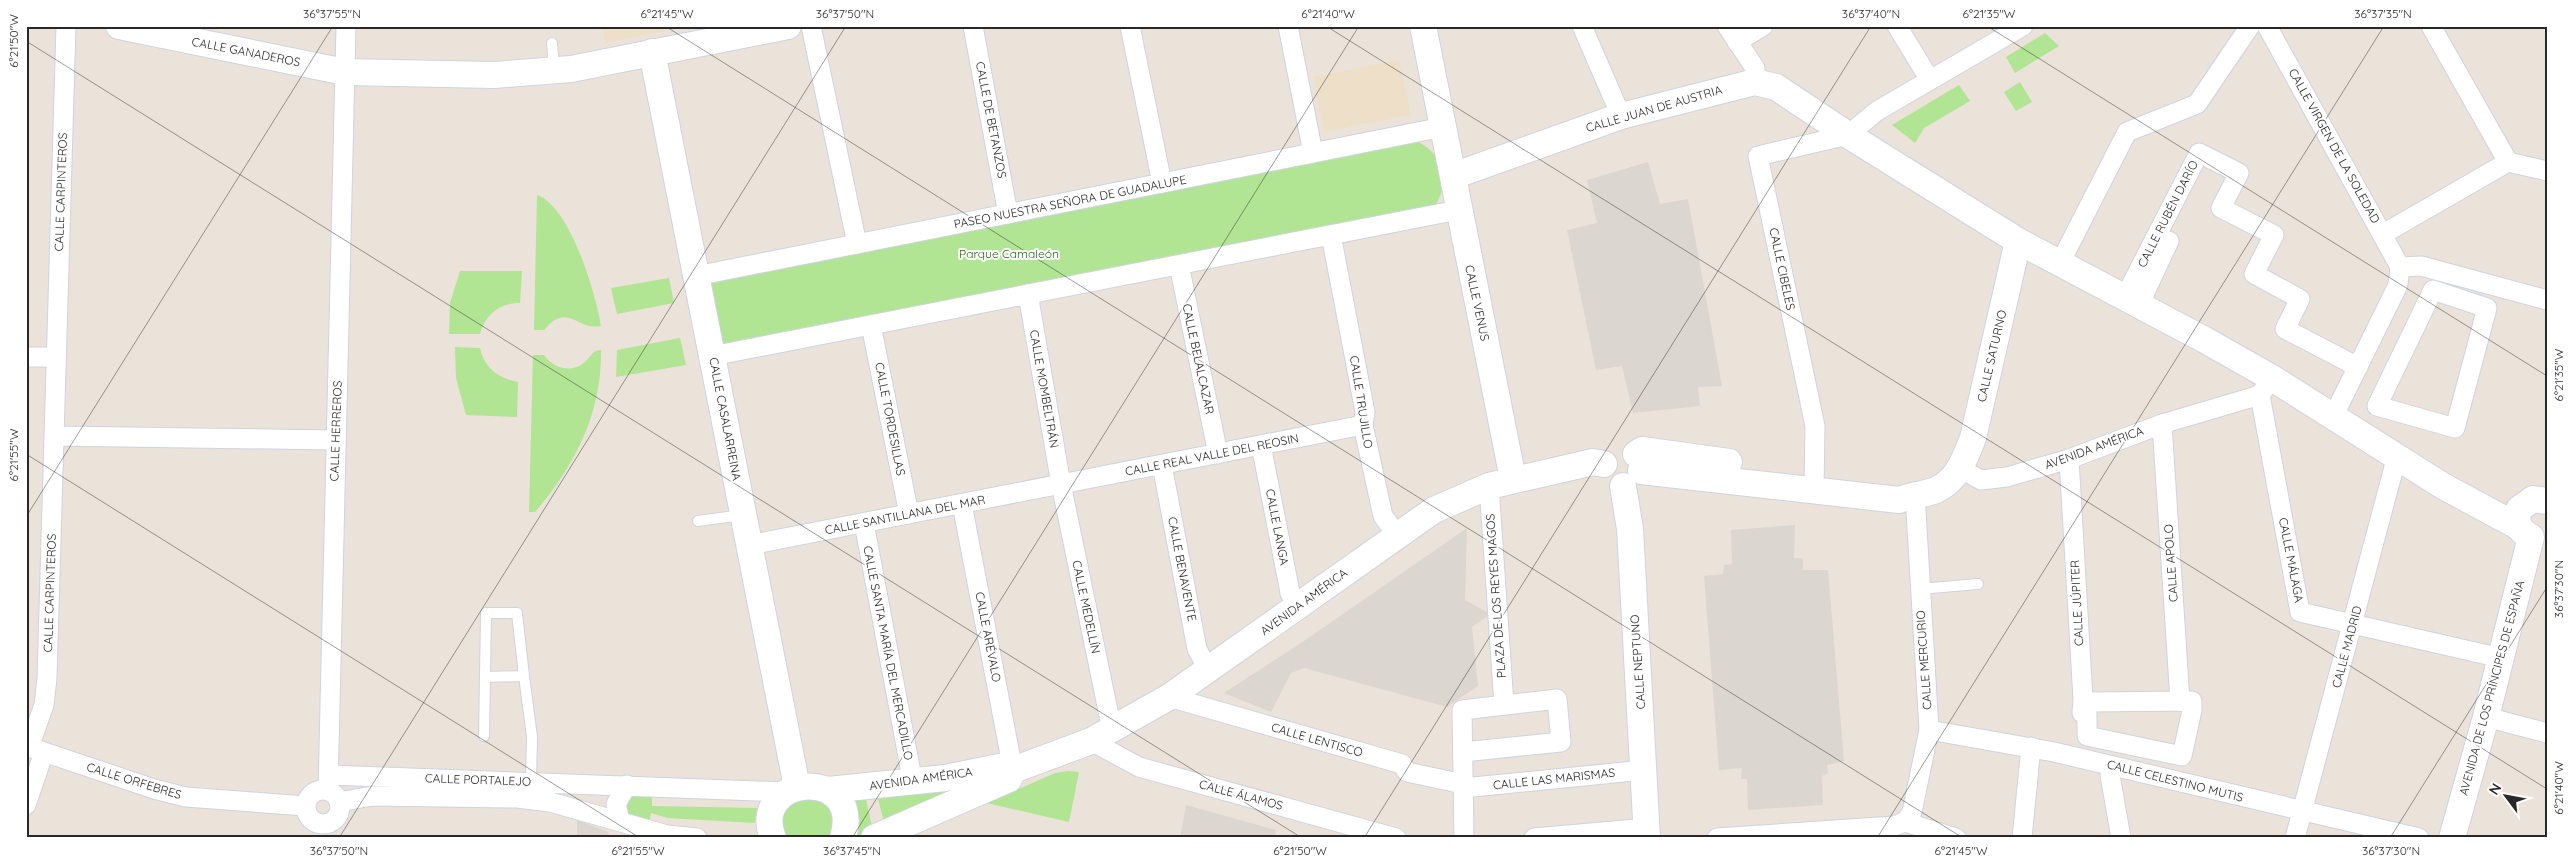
<svg xmlns="http://www.w3.org/2000/svg" width="2573" height="864" font-family="Quicksand,sans-serif">
  <rect width="100%" height="100%" fill="#ebe3d9"/>
  <!-- education -->
  <g fill="#eee0c8">
    <polygon points="602,26 691,26 605,43"/>
    <polygon points="1399,60 1411,115 1324,132 1313,77"/>
  </g>
  <!-- green -->
  <g fill="#b1e493">
    <polygon points="2045,33 2059,46 2015,73 2006,57"/>
    <polygon points="2020,82 2032,102 2016,111 2004,92"/>
    <polygon points="1959,85 1970,101 1924,128 1915,143 1892,125"/>
    <path d="M1414,140c29,12 37,40 21,66l-711,138 -6,-6 -9,-49 3,-8z"/>
    <path d="M537,195c33,11 59,99 64,131 -24,5 -33,-25 -57,4h-10z"/>
    <path d="M460,271h62l-2,32c-21,0 -35,12 -40,31h-31l1,-31z"/>
    <polygon points="669,278 674,303 617,314 611,288"/>
    <polygon points="680,338 686,365 616,377 617,350"/>
    <path d="M455,347l25,1c4,20 18,30 38,34l-1,35 -51,-2 -10,-37z"/>
    <path d="M601,350c1,63 -26,115 -66,162h-6l4,-157h11c10,14 28,19 42,6 6,-6 6,-10 15,-11z"/>
    <polygon points="1068,771 1079,772 1069,822 987,803 1055,773"/>
    <polygon points="1001,772 885,827 877,794"/>
    <polygon points="632,792 652,792 652,806 757,808 755,823 668,818 651,813 649,825 629,818 623,805"/>
    <path d="M810,795l23,15v28h-50c-4,-31 0,-30 27,-43z"/>
    <polygon points="865,795 873,831 853,838 850,796"/>
  </g>
  <!-- plaza -->
  <g fill="#dbd6d0">
    <polygon points="1648,162 1660,204 1688,199 1722,386 1698,387 1700,406 1633,413 1622,366 1596,370 1567,230 1597,223 1587,180"/>
    <polygon points="1795,525 1794,558 1803,558 1803,570 1828,570 1844,761 1827,765 1828,773 1822,776 1823,805 1748,810 1747,779 1741,779 1742,768 1719,770 1704,576 1723,574 1724,565 1732,564 1731,530"/>
    <polygon points="1467,528 1465,600 1490,614 1472,627 1478,686 1447,707 1304,668 1291,673 1271,712 1224,693 1304,641"/>
    <polygon points="1186,805 1276,830 1274,838 1180,838"/>
    <polygon points="577,820 608,832 610,838 577,838"/>
  </g>
  <g fill="none" stroke-linecap="round" stroke-linejoin="round">
    <!-- lane casing -->
    <g stroke="#ced3e2" stroke-width="12">
      <g id="lane">
        <polyline points="552,43 554,69"/>
        <polyline points="698,521 742,515"/>
        <polyline points="1919,589 1978,584"/>
        <polyline points="524,676 532,737 531,782"/>
        <polyline points="484,736 486,613 517,613 524,676 485,677"/>
      </g>
    </g>
    <!-- street casing -->
    <g stroke="#ced3e2" stroke-width="21">
      <g id="street">
        <polyline points="811,26 857,244"/>
        <polyline points="973,26 1008,214"/>
        <polyline points="1130,26 1162,183"/>
        <polyline points="1288,26 1313,153"/>
        <polyline points="1582,26 1621,116"/>
        <polyline points="1727,26 1755,68 1755,82"/>
        <polyline points="1897,26 1930,80"/>
        <polyline points="2267,26 2400,267 2398,285 2333,417"/>
        <polyline points="2431,26 2508,162"/>
        <polyline points="1737,42 1763,26"/>
        <polyline points="2383,234 2508,162 2547,171"/>
        <polyline points="1331,235 1365,412 1363,425 1383,516 1397,535"/>
        <polyline points="2060,263 2127,132 2197,104 2250,26"/>
        <polyline points="1179,265 1218,454"/>
        <polyline points="2400,267 2421,266 2547,300"/>
        <polyline points="696,276 1443,127"/>
        <polygon points="2433,290 2487,308 2455,428 2377,406"/>
        <polyline points="1028,294 1061,484 1112,730"/>
        <polyline points="2125,297 2199,153 2239,173 2221,208 2274,235 2254,274 2300,299 2285,329 2358,367"/>
        <polyline points="2139,305 2169,241"/>
        <polyline points="871,325 909,514"/>
        <polyline points="712,356 1458,210"/>
        <polyline points="26,357 56,357"/>
        <polyline points="2260,395 2300,612 2501,658"/>
        <polyline points="2162,424 2180,701"/>
        <polyline points="54,436 335,440"/>
        <polyline points="1261,445 1288,582 1290,593 1298,606"/>
        <polyline points="2069,459 2083,699 2082,713"/>
        <polyline points="1162,465 1197,649 1209,671"/>
        <polyline points="1961,469 1981,480 2007,477 2069,459 2162,424 2260,395 2267,385"/>
        <polyline points="1489,486 1504,705"/>
        <polyline points="1814,490 1815,426 1758,156 1848,135 1877,111 2023,26"/>
        <polyline points="962,504 1013,770"/>
        <polyline points="864,523 913,783"/>
        <polyline points="749,545 1363,425"/>
        <polyline points="1169,697 1402,764 1407,772 1463,784"/>
        <polygon points="2192,701 2192,710 2182,756 2087,736 2087,702"/>
        <polyline points="2486,717 2547,733"/>
        <polyline points="1929,730 2054,752 2419,838"/>
        <polyline points="1091,741 1139,767 1396,838"/>
        <polyline points="26,746 154,789 186,797 305,806"/>
        <polyline points="29,747 44,705 47,678 66,26"/>
        <polyline points="1463,752 1561,742 1557,699 1462,710 1464,838"/>
        <polyline points="2112,766 2110,775 2121,838"/>
        <polyline points="329,775 786,792"/>
        <polyline points="1463,788 1644,770"/>
        <circle cx="323" cy="807" r="17"/>
        <polyline points="328,790 346,26"/>
        <polyline points="339,802 372,796 517,798 550,802 667,835 697,838"/>
        <polyline points="26,805 44,752"/>
        <polyline points="620,821 616,804 627,785"/>
        <polyline points="1905,822 1912,812 1929,730 1915,494"/>
        <polyline points="1905,822 1956,838"/>
        <polyline points="1534,838 1647,828"/>
        <polyline points="1717,838 1894,826 1905,822"/>
        <polyline points="2022,838 2031,747"/>
        <polyline points="2295,838 2397,456"/>
      </g>
    </g>
    <!-- secondary casing -->
    <g stroke="#ced3e2" stroke-width="28">
      <g id="secondary">
        <polyline points="119,26 345,72 494,75 571,69 788,26"/>
        <polyline points="1423,26 1513,479"/>
        <polyline points="652,52 797,787"/>
        <polyline points="1453,176 1621,116 1755,82 1776,87 1848,135 2018,241 2205,340 2272,378 2443,486 2519,527"/>
        <polyline points="1636,454 1642,450 1729,462"/>
        <path d="M1641,471l258,29c12,-5 28,-6 37,-10 22,-10 29,-32 37,-52l45,-197"/>
        <polyline points="1623,486 1630,529 1647,838"/>
        <path d="M2529,536c-11,-6 -14,-15 -10,-27l14,-10 14,2"/>
        <polyline points="828,790 945,778 1004,766 1013,770 1091,741 1169,697 1434,510 1489,486 1593,462 1604,464"/>
        <path d="M773,838c-25,-63 91,-74 70,0"/>
        <polyline points="874,838 1009,779 1013,770"/>
        <polyline points="2452,838 2486,717 2531,537"/>
      </g>
    </g>
    <!-- lane -->
    <use href="#lane" stroke="#fff" stroke-width="10"/>
    <!-- street -->
    <use href="#street" stroke="#fff" stroke-width="19"/>
    <!-- secondary -->
    <use href="#secondary" stroke="#fff" stroke-width="26"/>
  </g>
  <!-- ticks -->
  <path fill="none" stroke="#282828" stroke-width="1" stroke-opacity="0.45" d="M665,26l1298,812M1326,26l1221,763M1987,26l560,350M26,41l1276,797M26,454l614,384M26,517l307,-491M339,838l507,-812M852,838l507,-812M1364,838l507,-812M1877,838l507,-812M2390,838l157,-251"/>
  <g text-anchor="middle" stroke-width="4" stroke-linejoin="round" paint-order="stroke">
    <!-- street labels -->
    <g font-size="12" fill="#282828" stroke="#fff">
      <text transform="translate(246 52) rotate(11)" y="4">CALLE GANADEROS</text>
      <text transform="translate(1654 109) rotate(-16)" y="4">CALLE JUAN DE AUSTRIA</text>
      <text transform="translate(991 120) rotate(79)" y="4">CALLE DE BETANZOS</text>
      <text transform="translate(2334 146) rotate(61)" y="4">CALLE VIRGEN DE LA SOLEDAD</text>
      <text transform="translate(61 192) rotate(-88)" y="4">CALLE CARPINTEROS</text>
      <text transform="translate(1070 202) rotate(-11)" y="4">PASEO NUESTRA SEÑORA DE GUADALUPE</text>
      <text transform="translate(2168 214) rotate(-63)" y="4">CALLE RUBÉN DARÍO</text>
      <text transform="translate(1782 269) rotate(78)" y="4">CALLE CIBELES</text>
      <text transform="translate(1477 303) rotate(78)" y="4">CALLE VENUS</text>
      <text transform="translate(1992 356) rotate(-77)" y="4">CALLE SATURNO</text>
      <text transform="translate(1198 359) rotate(78)" y="4">CALLE BELALCAZAR</text>
      <text transform="translate(1044 389) rotate(80)" y="4">CALLE MOMBELTRÁN</text>
      <text transform="translate(1361 402) rotate(81)" y="4">CALLE TRUJILLO</text>
      <text transform="translate(725 419) rotate(79)" y="4">CALLE CASALARREINA</text>
      <text transform="translate(890 419) rotate(79)" y="4">CALLE TORDESILLAS</text>
      <text transform="translate(336 431) rotate(-88)" y="4">CALLE HERREROS</text>
      <text transform="translate(2094 448) rotate(-20)" y="4">AVENIDA AMÉRICA</text>
      <text transform="translate(1212 455) rotate(-11)" y="4">CALLE REAL VALLE DEL REOSIN</text>
      <text transform="translate(905 515) rotate(-11)" y="4">CALLE SANTILLANA DEL MAR</text>
      <text transform="translate(1277 527) rotate(79)" y="4">CALLE LANGA</text>
      <text transform="translate(2291 560) rotate(79)" y="4">CALLE MÁLAGA</text>
      <text transform="translate(2171 563) rotate(-94)" y="4">CALLE APOLO</text>
      <text transform="translate(1182 569) rotate(79)" y="4">CALLE BENAVENTE</text>
      <text transform="translate(50 593) rotate(-88)" y="4">CALLE CARPINTEROS</text>
      <text transform="translate(1496 596) rotate(-94)" y="4">PLAZA DE LOS REYES MAGOS</text>
      <text transform="translate(1304 602) rotate(-36)" y="4">AVENIDA AMÉRICA</text>
      <text transform="translate(2077 603) rotate(-93)" y="4">CALLE JÚPITER</text>
      <text transform="translate(1086 607) rotate(78)" y="4">CALLE MEDELLÍN</text>
      <text transform="translate(988 637) rotate(79)" y="4">CALLE ARÉVALO</text>
      <text transform="translate(2347 647) rotate(-75)" y="4">CALLE MADRID</text>
      <text transform="translate(888 653) rotate(79)" y="4">CALLE SANTA MARÍA DEL MERCADILLO</text>
      <text transform="translate(1924 660) rotate(-94)" y="4">CALLE MERCURIO</text>
      <text transform="translate(1638 662) rotate(-94)" y="4">CALLE NEPTUNO</text>
      <text transform="translate(2492 688) rotate(-75)" y="4">AVENIDA DE LOS PRÍNCIPES DE ESPAÑA</text>
      <text transform="translate(1317 740) rotate(16)" y="4">CALLE LENTISCO</text>
      <text transform="translate(921 779) rotate(-8)" y="4">AVENIDA AMÉRICA</text>
      <text transform="translate(1554 779) rotate(-6)" y="4">CALLE LAS MARISMAS</text>
      <text transform="translate(478 780) rotate(2)" y="4">CALLE PORTALEJO</text>
      <text transform="translate(134 781) rotate(17)" y="4">CALLE ORFEBRES</text>
      <text transform="translate(2175 781) rotate(14)" y="4">CALLE CELESTINO MUTIS</text>
      <text transform="translate(1241 795) rotate(15)" y="4">CALLE ÁLAMOS</text>
    </g>
    <!-- park labels -->
    <g font-size="12" fill="#2a6617" stroke="#fff">
      <text x="1009" y="258">Parque Camaleón</text>
    </g>
  </g>
  <!-- border -->
  <rect width="2573" height="864" fill="none" stroke="#ffffff" stroke-width="55"/>
  <!-- north arrow -->
  <g transform="translate(2506 796) rotate(302)" stroke="#ffffff" stroke-width="4" paint-order="stroke">
  <path d="M0-4L9 19L0 12L-9 19Z" fill="#282828"/>
  <text y="-8" font-size="14" font-weight="bold" text-anchor="middle" fill="#282828">N</text>
  </g>
  <rect x="28" y="28" width="2518" height="808" fill="none" stroke="#282828" stroke-width="2"/>
  <g font-size="12" text-anchor="middle" fill="#282828">
    <text x="332" y="18">36°37'55"N</text>
    <text x="667" y="18">6°21'45"W</text>
    <text x="845" y="18">36°37'50"N</text>
    <text x="1328" y="18">6°21'40"W</text>
    <text x="1871" y="18">36°37'40"N</text>
    <text x="1989" y="18">6°21'35"W</text>
    <text x="2383" y="18">36°37'35"N</text>
    <text transform="translate(14 41) rotate(-90)" y="4">6°21'50"W</text>
    <text transform="translate(2559 375) rotate(-90)" y="4">6°21'35"W</text>
    <text transform="translate(14 455) rotate(-90)" y="4">6°21'55"W</text>
    <text transform="translate(2559 589) rotate(-90)" y="4">36°37'30"N</text>
    <text transform="translate(2559 788) rotate(-90)" y="4">6°21'40"W</text>
    <text x="339" y="855">36°37'50"N</text>
    <text x="638" y="855">6°21'55"W</text>
    <text x="852" y="855">36°37'45"N</text>
    <text x="1300" y="855">6°21'50"W</text>
    <text x="1961" y="855">6°21'45"W</text>
    <text x="2391" y="855">36°37'30"N</text>
  </g>
</svg>
